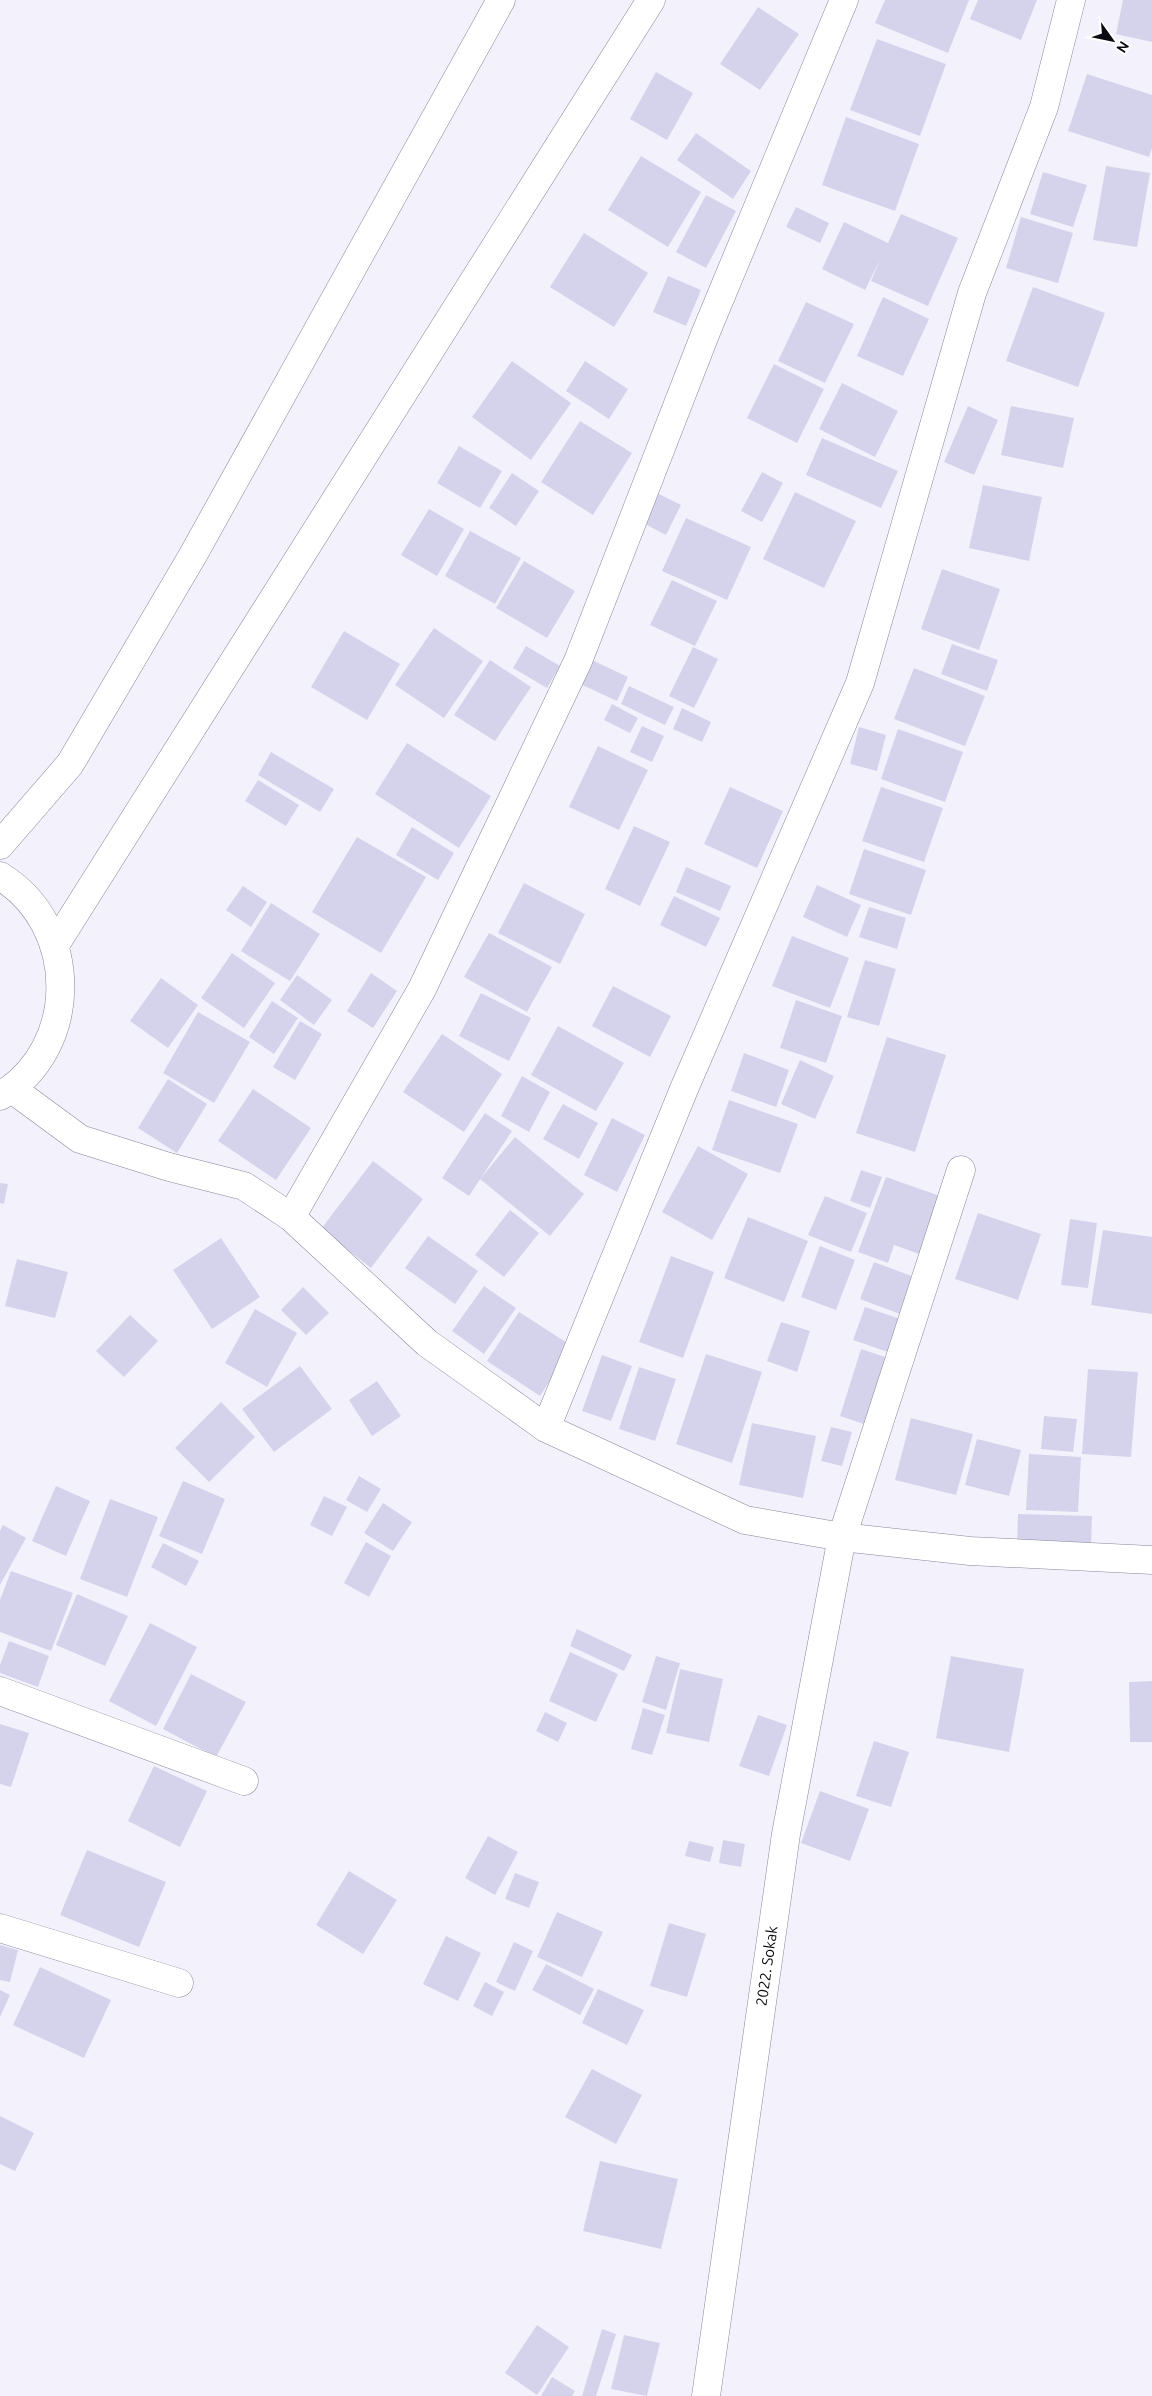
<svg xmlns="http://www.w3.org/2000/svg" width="1152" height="2396" font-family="Ubuntu,sans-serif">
  <rect width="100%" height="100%" fill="#f3f2fc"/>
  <!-- building -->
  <g fill="#d5d3ec">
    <polygon points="885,0 969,0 948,53 875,23"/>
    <polygon points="978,0 1037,0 1021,40 970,19"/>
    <polygon points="1123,0 1152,0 1152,42 1116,34"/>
    <polygon points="758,7 799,34 760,90 720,64"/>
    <polygon points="877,39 946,64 920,136 850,110"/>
    <polygon points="656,72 693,93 667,140 630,119"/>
    <polygon points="1087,74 1152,95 1152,148 1149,157 1068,131"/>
    <polygon points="846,117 919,144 895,211 822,185"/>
    <polygon points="696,133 751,171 733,199 677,160"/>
    <polygon points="641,156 701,192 668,247 608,210"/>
    <polygon points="1106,166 1150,173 1137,247 1093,240"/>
    <polygon points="1043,172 1087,185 1073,227 1030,214"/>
    <polygon points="706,195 736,211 706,268 676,252"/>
    <polygon points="796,207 829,223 820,243 786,227"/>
    <polygon points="901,214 958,238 928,306 871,281 880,260 865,290 822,269 844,222 888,243"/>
    <polygon points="1021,217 1073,233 1058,283 1006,268"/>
    <polygon points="584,233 648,273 614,327 550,287"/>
    <polygon points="668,276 701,290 686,326 653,312"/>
    <polygon points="1033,287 1105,313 1078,387 1006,361"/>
    <polygon points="883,297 929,319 903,376 857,356"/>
    <polygon points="806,302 854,324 825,383 778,361"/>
    <polygon points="512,361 571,403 531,460 472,417"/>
    <polygon points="585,361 628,389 609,419 566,391"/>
    <polygon points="774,364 824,389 797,443 747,418"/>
    <polygon points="842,383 898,411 875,457 819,429"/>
    <polygon points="968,406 998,420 974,475 944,462"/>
    <polygon points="1011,406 1074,418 1063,468 1001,455"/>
    <polygon points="580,421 632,453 593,515 541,482"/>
    <polygon points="822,438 898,471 881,508 806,475"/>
    <polygon points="459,446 502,471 480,508 437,483"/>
    <polygon points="762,472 783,483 762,522 741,511"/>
    <polygon points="512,473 539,491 516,526 489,508"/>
    <polygon points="983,485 1042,497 1029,561 969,548"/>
    <polygon points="655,492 681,505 666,535 641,522"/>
    <polygon points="795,492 856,521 824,588 763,559"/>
    <polygon points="429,509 464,529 437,576 401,555"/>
    <polygon points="686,518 751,547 727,600 662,571"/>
    <polygon points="470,531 521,558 495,604 445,576"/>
    <polygon points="524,561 575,591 547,638 496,608"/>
    <polygon points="942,569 1000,589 979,650 921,629"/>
    <polygon points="672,580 717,601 695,646 650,625"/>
    <polygon points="434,628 483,661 444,718 395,685"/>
    <polygon points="344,631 400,664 367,720 311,687"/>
    <polygon points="952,644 998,660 987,691 941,674"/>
    <polygon points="526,646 560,666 547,688 513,668"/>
    <polygon points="693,647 718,659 694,708 669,696"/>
    <polygon points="490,660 531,687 495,741 454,715"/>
    <polygon points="592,660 628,677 617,701 580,684"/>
    <polygon points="914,668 985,696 965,746 894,719"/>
    <polygon points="629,686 674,707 665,725 621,704"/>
    <polygon points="612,704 638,718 630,733 604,720"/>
    <polygon points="682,708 711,722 702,742 673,729"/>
    <polygon points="642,726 664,736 652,762 630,752"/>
    <polygon points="859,727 886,735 877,771 850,764"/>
    <polygon points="898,729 963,752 945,802 881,779"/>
    <polygon points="407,743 491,796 459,848 375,794"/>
    <polygon points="598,746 648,770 619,830 569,807"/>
    <polygon points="271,752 334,789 320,812 258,775"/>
    <polygon points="258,780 299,805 286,826 245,801"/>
    <polygon points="730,787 783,811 757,868 704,844"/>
    <polygon points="881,787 943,808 924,862 862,841"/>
    <polygon points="634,826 670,842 640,906 605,889"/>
    <polygon points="412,827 454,853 438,880 396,855"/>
    <polygon points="357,837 426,877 381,953 312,912"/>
    <polygon points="864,849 926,870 911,915 849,894"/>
    <polygon points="686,867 731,886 720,911 676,892"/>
    <polygon points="524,883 585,914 560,964 498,933"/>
    <polygon points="817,885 861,905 847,937 803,917"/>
    <polygon points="243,886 267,902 251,927 226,910"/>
    <polygon points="674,896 720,918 706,947 660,925"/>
    <polygon points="271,903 320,934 290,981 241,951"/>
    <polygon points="869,907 906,918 897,949 859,937"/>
    <polygon points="489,933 552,967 527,1012 464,977"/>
    <polygon points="792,936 849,958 830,1008 772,986"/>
    <polygon points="232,953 275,983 244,1028 201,998"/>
    <polygon points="865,960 896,969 879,1026 847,1017"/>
    <polygon points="371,973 397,991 373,1028 347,1011"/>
    <polygon points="297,975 332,1000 314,1025 280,1000"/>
    <polygon points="161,978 198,1005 168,1048 130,1021"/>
    <polygon points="613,986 671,1016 650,1057 592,1026"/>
    <polygon points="481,993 531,1018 509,1061 459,1036"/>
    <polygon points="796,1000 842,1016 826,1063 780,1048"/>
    <polygon points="272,1001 298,1018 274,1054 249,1037"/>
    <polygon points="198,1012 250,1042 214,1103 163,1073"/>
    <polygon points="300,1021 322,1034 295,1080 273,1067"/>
    <polygon points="558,1026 624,1063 596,1111 531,1075"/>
    <polygon points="442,1034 502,1074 464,1132 403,1092"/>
    <polygon points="887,1037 946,1055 915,1152 856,1133"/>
    <polygon points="744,1053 789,1070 776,1107 731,1091"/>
    <polygon points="800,1060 834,1076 815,1119 781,1104"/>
    <polygon points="522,1076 550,1092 529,1132 501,1116"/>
    <polygon points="168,1079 207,1104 177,1153 138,1128"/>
    <polygon points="253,1089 311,1128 276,1180 218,1141"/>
    <polygon points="729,1100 798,1124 780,1173 712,1150"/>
    <polygon points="563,1104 598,1123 579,1159 543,1139"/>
    <polygon points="485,1113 512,1131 469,1196 442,1178"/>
    <polygon points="612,1118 645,1135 617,1192 584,1175"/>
    <polygon points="515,1137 584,1194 550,1236 480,1179"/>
    <polygon points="698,1146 748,1174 712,1240 662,1212"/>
    <polygon points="373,1161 423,1199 371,1268 321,1229"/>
    <polygon points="861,1170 882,1177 870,1208 850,1201"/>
    <polygon points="886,1177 940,1196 919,1254 894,1245 888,1263 858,1252"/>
    <polygon points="0,1183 8,1184 4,1204 0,1203"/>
    <polygon points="825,1196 867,1213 851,1252 808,1235"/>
    <polygon points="510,1210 539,1233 504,1277 475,1255"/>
    <polygon points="978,1213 1041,1234 1018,1300 955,1279"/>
    <polygon points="748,1217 808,1241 784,1302 724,1278"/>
    <polygon points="1070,1219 1097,1223 1088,1288 1061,1285"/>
    <polygon points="1103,1230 1152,1237 1152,1314 1091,1305"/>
    <polygon points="428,1236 478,1271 455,1304 405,1268"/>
    <polygon points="221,1238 260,1297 212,1329 173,1270"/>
    <polygon points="820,1246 855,1260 836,1310 801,1297"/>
    <polygon points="671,1256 714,1272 683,1358 639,1342"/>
    <polygon points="17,1259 68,1272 55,1318 5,1306"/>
    <polygon points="874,1262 914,1277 900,1314 860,1299"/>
    <polygon points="484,1286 516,1308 484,1354 452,1331"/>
    <polygon points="303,1287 329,1313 306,1335 281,1310"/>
    <polygon points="865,1307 903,1320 891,1353 853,1340"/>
    <polygon points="255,1309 297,1333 267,1387 225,1363"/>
    <polygon points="519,1312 572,1346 540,1396 487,1361"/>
    <polygon points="130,1315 158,1341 124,1377 96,1351"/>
    <polygon points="781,1322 810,1331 797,1372 767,1361"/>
    <polygon points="861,1349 891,1359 870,1426 840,1416"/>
    <polygon points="706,1354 762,1372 732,1463 676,1444"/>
    <polygon points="602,1355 632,1366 611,1421 582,1411"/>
    <polygon points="300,1366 332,1409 274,1452 242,1409"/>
    <polygon points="639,1367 676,1379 655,1441 619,1429"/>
    <polygon points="1088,1369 1138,1372 1131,1457 1082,1454"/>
    <polygon points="377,1381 401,1416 372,1436 349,1400"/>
    <polygon points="221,1402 255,1437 209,1482 175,1448"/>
    <polygon points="1044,1416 1077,1419 1073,1452 1041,1449"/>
    <polygon points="911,1418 973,1434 956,1495 895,1480"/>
    <polygon points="752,1423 816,1436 803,1498 739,1485"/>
    <polygon points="831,1427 852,1432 842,1466 821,1461"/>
    <polygon points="977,1439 1021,1450 1009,1496 965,1485"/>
    <polygon points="1029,1454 1081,1457 1078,1512 1026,1510"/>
    <polygon points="359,1476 381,1489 367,1512 346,1500"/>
    <polygon points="183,1481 225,1499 202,1554 159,1536"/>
    <polygon points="56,1486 90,1501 66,1556 32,1541"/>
    <polygon points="324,1496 347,1507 332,1536 310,1525"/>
    <polygon points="110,1499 158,1517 127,1597 80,1579"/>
    <polygon points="383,1503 412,1522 393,1551 364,1533"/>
    <polygon points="1018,1514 1092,1516 1091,1546 1017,1545"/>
    <polygon points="3,1525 26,1538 0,1585 0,1531"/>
    <polygon points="366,1542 391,1556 369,1597 344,1583"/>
    <polygon points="163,1543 199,1561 186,1586 151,1567"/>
    <polygon points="11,1571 73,1593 51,1651 0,1632 0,1600"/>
    <polygon points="77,1594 128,1616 105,1666 56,1645"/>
    <polygon points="150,1623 197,1647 156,1726 109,1701"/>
    <polygon points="577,1629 632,1655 624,1671 570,1646"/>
    <polygon points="9,1641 49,1656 38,1687 0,1673 0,1665"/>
    <polygon points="570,1652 618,1674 596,1722 549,1701"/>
    <polygon points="656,1656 680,1663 666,1710 642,1702"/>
    <polygon points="951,1656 1024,1669 1009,1752 936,1738"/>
    <polygon points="680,1669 723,1679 709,1742 666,1733"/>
    <polygon points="191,1674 246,1702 216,1757 163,1729"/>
    <polygon points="1152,1681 1152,1742 1130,1742 1129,1682"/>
    <polygon points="643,1708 665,1715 652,1755 631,1749"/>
    <polygon points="545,1712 567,1723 558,1742 536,1731"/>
    <polygon points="758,1715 787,1725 769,1776 739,1766"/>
    <polygon points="0,1724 29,1733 11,1787 0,1784"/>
    <polygon points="874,1741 909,1752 891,1807 856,1796"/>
    <polygon points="154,1766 207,1791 180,1847 128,1821"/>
    <polygon points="820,1791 869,1809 850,1861 801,1843"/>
    <polygon points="488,1836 518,1852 495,1895 465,1878"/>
    <polygon points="723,1840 745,1844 741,1867 719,1863"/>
    <polygon points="689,1841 714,1847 710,1862 685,1856"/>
    <polygon points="87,1850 166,1882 139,1947 60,1915"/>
    <polygon points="349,1871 397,1900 363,1954 316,1925"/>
    <polygon points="515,1873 539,1882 529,1908 505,1899"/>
    <polygon points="557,1912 603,1932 582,1977 537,1957"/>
    <polygon points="669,1923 706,1934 687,1997 650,1986"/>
    <polygon points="446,1936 481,1953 458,2001 423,1984"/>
    <polygon points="514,1942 533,1951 515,1991 496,1982"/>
    <polygon points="0,1945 18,1950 10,1982 0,1980"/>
    <polygon points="546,1964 594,1989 580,2015 532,1990"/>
    <polygon points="40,1967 111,2000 84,2058 13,2025"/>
    <polygon points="485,1982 504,1992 492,2016 473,2006"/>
    <polygon points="598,1989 644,2010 627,2045 582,2023"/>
    <polygon points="0,1990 10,1995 0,2017"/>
    <polygon points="592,2069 642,2095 616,2144 565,2117"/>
    <polygon points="0,2116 34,2133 15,2171 0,2164"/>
    <polygon points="600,2161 678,2179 661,2249 583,2231"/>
    <polygon points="537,2325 569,2347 537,2395 505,2373"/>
    <polygon points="602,2329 616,2334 596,2396 582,2396"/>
    <polygon points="624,2335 660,2343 647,2396 611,2389"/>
    <polygon points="552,2377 575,2391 572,2396 541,2396"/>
  </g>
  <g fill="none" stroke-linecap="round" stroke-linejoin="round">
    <!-- minor casing -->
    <g stroke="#87869c" stroke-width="29">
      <g id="minor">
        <polyline points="291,1217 422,989 578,661 706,332 844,0"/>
        <polyline points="546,1428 684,1089 860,683 972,293 1044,107 1071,0"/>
        <polyline points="0,1691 244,1781"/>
        <polyline points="0,1928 179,1983"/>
        <polyline points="706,2396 786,1834 842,1537 961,1170"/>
      </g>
    </g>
    <!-- secondary casing -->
    <g stroke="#87869c" stroke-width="29">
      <polyline id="secondary" points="12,1089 80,1139 169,1167 244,1186 291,1217 427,1343 546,1428 745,1520 842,1537 970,1551 1152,1560"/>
    </g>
    <!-- trunk casing -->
    <g stroke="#87869c" stroke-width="29">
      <g id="trunk">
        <polyline points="0,845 70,764 193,555 501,0"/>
        <path d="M0,876c80,49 81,172 0,220"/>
        <polyline points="55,945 651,0"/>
      </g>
    </g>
    <!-- minor -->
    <use href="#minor" stroke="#fff" stroke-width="28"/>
    <!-- secondary -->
    <use href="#secondary" stroke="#fff" stroke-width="28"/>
    <!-- trunk -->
    <use href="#trunk" stroke="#fff" stroke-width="28"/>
  </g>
  <g text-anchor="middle" stroke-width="5" stroke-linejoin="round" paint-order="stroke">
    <!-- street labels -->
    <g font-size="15" fill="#0b0a12" stroke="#fff">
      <text transform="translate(767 1966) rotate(-82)" y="5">2022. Sokak</text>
    </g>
  </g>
  <!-- north arrow -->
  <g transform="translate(1112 40) rotate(123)" stroke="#ffffff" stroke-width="4" paint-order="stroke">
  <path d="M0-4L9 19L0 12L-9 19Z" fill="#0b0a12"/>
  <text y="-8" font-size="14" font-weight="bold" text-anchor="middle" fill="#0b0a12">N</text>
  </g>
</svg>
